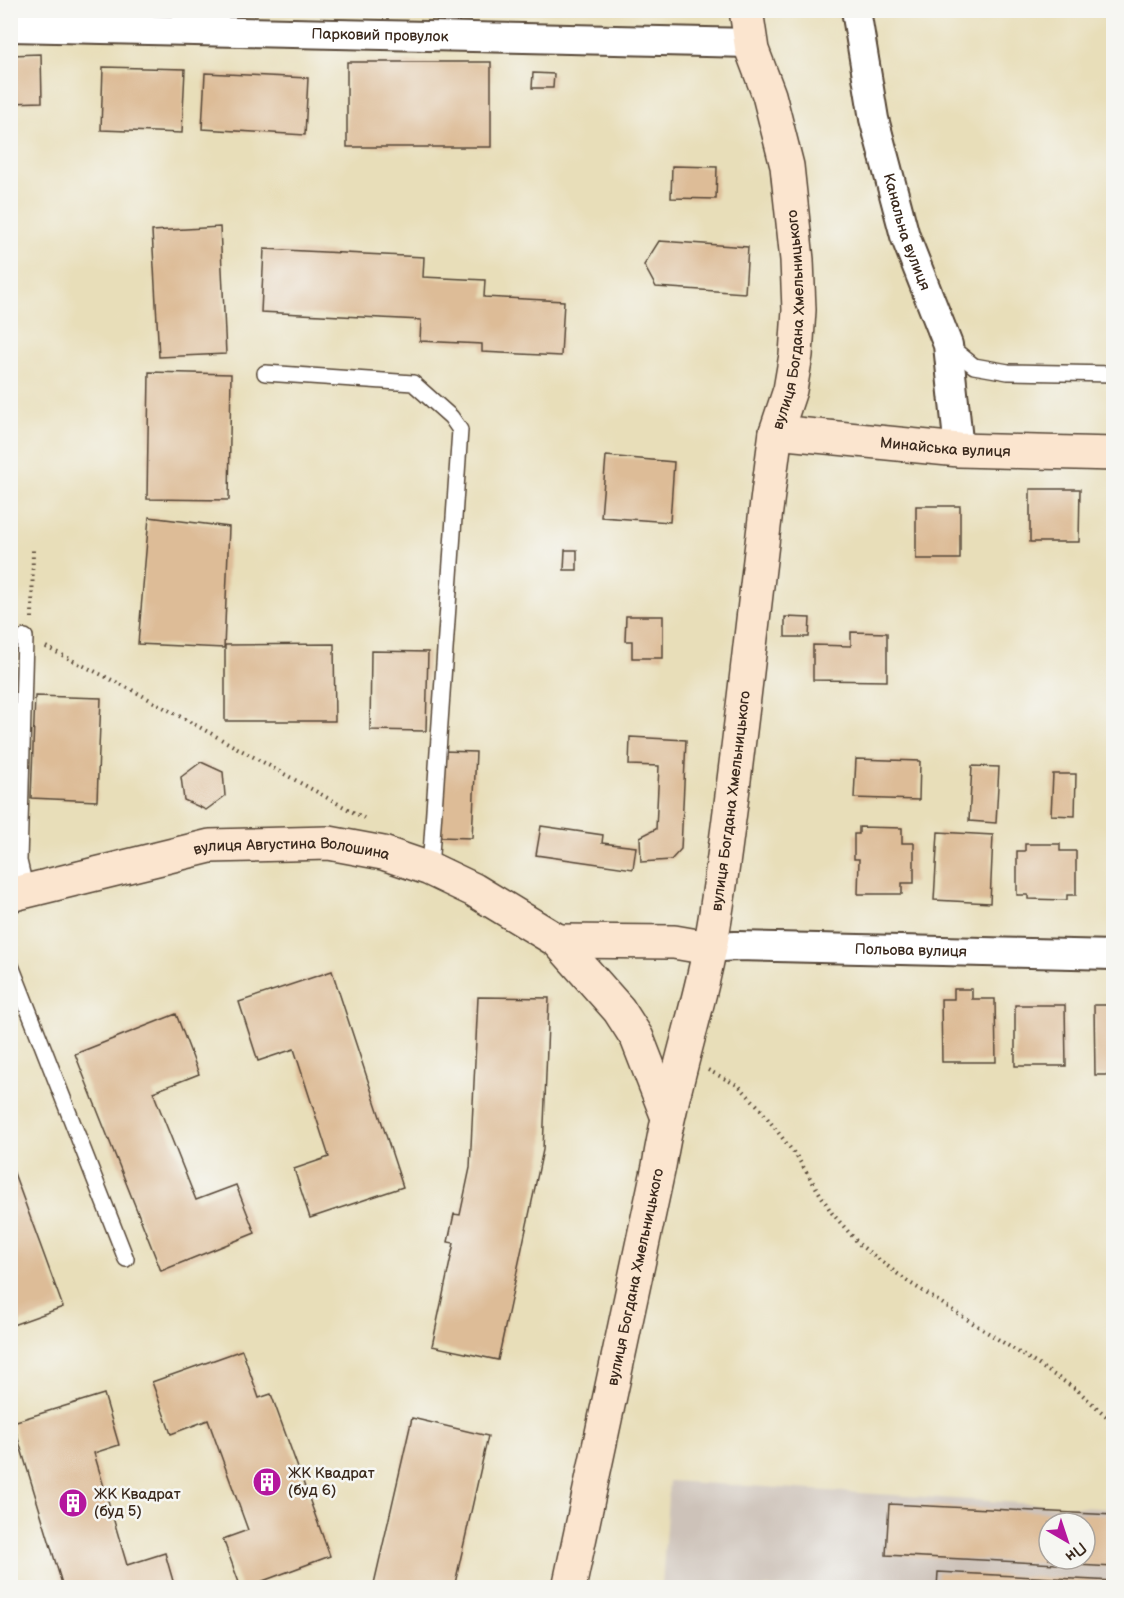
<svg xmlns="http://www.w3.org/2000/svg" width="1124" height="1598" font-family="'Balsamiq Sans',sans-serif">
  <rect width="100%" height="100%" fill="#f6f6f2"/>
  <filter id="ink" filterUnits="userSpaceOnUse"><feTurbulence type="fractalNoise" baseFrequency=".0167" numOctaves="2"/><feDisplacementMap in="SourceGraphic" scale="12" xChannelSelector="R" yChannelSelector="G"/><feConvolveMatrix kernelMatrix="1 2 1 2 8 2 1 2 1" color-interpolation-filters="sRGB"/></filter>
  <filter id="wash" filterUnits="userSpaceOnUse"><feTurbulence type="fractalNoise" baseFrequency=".008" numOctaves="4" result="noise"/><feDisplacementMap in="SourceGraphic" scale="24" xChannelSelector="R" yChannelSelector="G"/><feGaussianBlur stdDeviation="1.35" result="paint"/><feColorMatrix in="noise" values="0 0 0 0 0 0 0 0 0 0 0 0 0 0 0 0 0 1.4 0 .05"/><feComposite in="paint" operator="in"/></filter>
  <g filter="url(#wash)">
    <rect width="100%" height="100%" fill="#e8deb9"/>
    <!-- industrial -->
    <path fill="#cdc2b9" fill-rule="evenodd" d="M669,1481l444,28v78l-451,1zM1049,1523h36v36h-36z"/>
    <g id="blocks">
      <!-- building -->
      <g fill="#ddbc97" fill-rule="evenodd">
        <polygon points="41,54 42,102 10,103 10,55"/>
        <rect x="347" y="62" width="144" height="85"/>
        <polygon points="103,67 185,69 182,133 101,130"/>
        <polygon points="205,73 308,78 305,135 202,129"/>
        <polygon points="533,73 554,74 553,88 532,88"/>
        <polygon points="672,166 717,167 716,199 671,198"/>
        <polygon points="220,227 226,354 159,357 152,231"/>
        <polygon points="659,241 748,247 745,293 656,287 644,265"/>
        <polygon points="264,249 424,257 423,277 485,280 484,297 564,301 561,356 482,352 482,344 420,341 421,320 261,312"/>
        <polygon points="149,372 231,374 229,500 147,499"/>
        <polygon points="606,456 674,462 670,522 601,517"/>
        <polygon points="1030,489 1080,489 1079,542 1030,542"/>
        <rect x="916" y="506" width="44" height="53"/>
        <polygon points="149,517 229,527 224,648 138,644"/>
        <polygon points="565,550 577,550 577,570 564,570"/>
        <polygon points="626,616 663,616 663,658 632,658 632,641 625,641"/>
        <polygon points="785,617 810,618 809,637 785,637"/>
        <polygon points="851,632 887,633 887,681 813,680 813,645 851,646"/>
        <polygon points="334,644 335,721 225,721 225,645"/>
        <polygon points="371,651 428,652 426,731 370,730"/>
        <polygon points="35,696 101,698 97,801 31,798"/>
        <polygon points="630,737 686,740 681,849 671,860 641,862 640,837 656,829 659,766 629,765"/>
        <polygon points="442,751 476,752 472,838 439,837"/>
        <polygon points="856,759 920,761 919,800 854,798"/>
        <polygon points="201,762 223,772 225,796 206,810 184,800 181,777"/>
        <polygon points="972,766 999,767 996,823 969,821"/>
        <polygon points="1053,774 1076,774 1075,816 1051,815"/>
        <polygon points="541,826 603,835 602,843 636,847 633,869 536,855"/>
        <polygon points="859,827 902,828 902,843 914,843 914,883 902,883 902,894 858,894 859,859 854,859 854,834 859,834"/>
        <polygon points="938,832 993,835 990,903 934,900"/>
        <polygon points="1025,844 1060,844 1060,851 1076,851 1076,895 1067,895 1067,900 1028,899 1028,895 1017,895 1017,851 1025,851"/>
        <polygon points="332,971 403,1187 310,1218 294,1169 329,1157 294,1049 258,1061 239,1002"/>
        <polygon points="954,989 972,989 972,999 995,999 996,1062 942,1062 941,999 954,999"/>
        <polygon points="478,997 549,998 543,1150 498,1360 432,1346 454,1243 448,1242 454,1214 460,1215 470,1168"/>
        <polygon points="1015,1005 1065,1005 1066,1066 1015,1066"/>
        <polygon points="1094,1005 1114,1005 1114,1075 1095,1075"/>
        <polygon points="176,1014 199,1074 153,1092 196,1200 236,1185 255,1233 161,1271 75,1054"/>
        <polygon points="10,1162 63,1307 10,1326"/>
        <polygon points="242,1350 259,1398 271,1394 330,1556 244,1588 241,1588 223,1539 248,1530 208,1420 171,1434 152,1382"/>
        <polygon points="104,1394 119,1445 94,1453 127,1565 165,1553 175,1588 76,1588 75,1584 63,1587 13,1422"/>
        <polygon points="412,1418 488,1436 454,1588 373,1588"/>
        <path d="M889,1504l225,11v52l-228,-12zM1049,1523h36v36h-36z"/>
        <polygon points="938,1572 1114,1581 1114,1588 937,1588"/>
      </g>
    </g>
  </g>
  <g filter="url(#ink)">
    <use href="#blocks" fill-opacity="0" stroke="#554535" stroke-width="1.5"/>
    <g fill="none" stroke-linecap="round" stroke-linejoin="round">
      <!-- lane casing -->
      <g stroke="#554535" stroke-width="18">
        <g id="lane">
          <polyline points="948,345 974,366 1008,372 1114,374"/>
          <polyline points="265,373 413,383 451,417 460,430 430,869"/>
          <polyline points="25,637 19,861 26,891"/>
          <polyline points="10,963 126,1259"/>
        </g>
      </g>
      <!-- street casing -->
      <g stroke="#554535" stroke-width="32">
        <g id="street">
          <path id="s1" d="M856,10l18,109 31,117 43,109 11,105"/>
          <path id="s2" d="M10,27l741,16"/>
          <path id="s3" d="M709,948l26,-2 379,9"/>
        </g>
      </g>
      <!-- secondary casing -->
      <g stroke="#554535" stroke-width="36">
        <g id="secondary">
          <path id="s4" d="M776,432l183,18 155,4"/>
          <path id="s5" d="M10,895l200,-49 119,-3 54,10 47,16 44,21 84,51 61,69 18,28 30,77"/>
          <polyline points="558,941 674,942 709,948"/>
          <path id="s6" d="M569,1588l90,-422c13,-83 43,-164 56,-247 25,-162 39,-325 61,-487l14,-42 6,-35 3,-45 -2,-50 -10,-94 -18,-71 -17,-45 -6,-40"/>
        </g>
      </g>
      <!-- path -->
      <g stroke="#554535" stroke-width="4" stroke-dasharray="1.5 4.5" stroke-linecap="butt">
        <polyline points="32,618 33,549"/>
        <polyline points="46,647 134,691 364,818"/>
        <polyline points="708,1070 739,1086 758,1106 797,1157 832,1213 860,1245 907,1281 1076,1389 1114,1423"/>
      </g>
      <!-- lane -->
      <use href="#lane" stroke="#fff" stroke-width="15"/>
      <!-- street -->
      <use href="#street" stroke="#fff" stroke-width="28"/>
      <!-- secondary -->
      <use href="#secondary" stroke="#fbe5cf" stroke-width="33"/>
    </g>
  </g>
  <!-- icons -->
  <defs>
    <g id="building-disc" transform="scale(1.5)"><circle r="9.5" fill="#b5179e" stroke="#f6f6f2"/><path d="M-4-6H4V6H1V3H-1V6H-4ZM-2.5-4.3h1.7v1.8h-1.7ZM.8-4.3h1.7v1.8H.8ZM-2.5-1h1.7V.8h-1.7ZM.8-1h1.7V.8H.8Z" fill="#fff"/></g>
  </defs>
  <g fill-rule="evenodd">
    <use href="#building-disc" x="267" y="1482"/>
    <use href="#building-disc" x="73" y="1503"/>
  </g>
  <g text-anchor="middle" stroke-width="5" stroke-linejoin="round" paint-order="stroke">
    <!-- street labels -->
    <g font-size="15" fill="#3b2a1e" stroke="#f6f6f2">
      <text dy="5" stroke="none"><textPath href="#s2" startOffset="370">Парковий провулок</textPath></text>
      <text dy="5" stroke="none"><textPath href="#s1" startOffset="228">Канальна вулиця</textPath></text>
      <text dy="5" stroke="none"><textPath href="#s6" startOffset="1290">вулиця Богдана Хмельницького</textPath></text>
      <text dy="5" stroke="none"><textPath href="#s4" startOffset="170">Минайська вулиця</textPath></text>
      <text dy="5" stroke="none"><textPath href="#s6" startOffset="804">вулиця Богдана Хмельницького</textPath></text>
      <text dy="5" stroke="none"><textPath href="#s5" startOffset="288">вулиця Августина Волошина</textPath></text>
      <text dy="5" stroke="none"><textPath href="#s3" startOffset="202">Польова вулиця</textPath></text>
      <text dy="5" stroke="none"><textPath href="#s6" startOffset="318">вулиця Богдана Хмельницького</textPath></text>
    </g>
    <!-- poi labels -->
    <g font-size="15" fill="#3b2a1e" stroke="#f6f6f2" text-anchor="start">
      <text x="288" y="1478">ЖК Квадрат<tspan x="288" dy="17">(буд 6)</tspan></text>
      <text x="94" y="1499">ЖК Квадрат<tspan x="94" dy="17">(буд 5)</tspan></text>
    </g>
  </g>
  <!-- margin -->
  <rect width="1124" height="1598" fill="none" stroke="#f6f6f2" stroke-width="36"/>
  <!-- north arrow -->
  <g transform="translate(1067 1541) rotate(141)"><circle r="28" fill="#f6f6f2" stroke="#aba49d" stroke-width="1.5"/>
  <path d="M0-4.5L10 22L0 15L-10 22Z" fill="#b5179e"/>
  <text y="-9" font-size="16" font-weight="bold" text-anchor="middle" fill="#3b2a1e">Пн</text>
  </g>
</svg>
